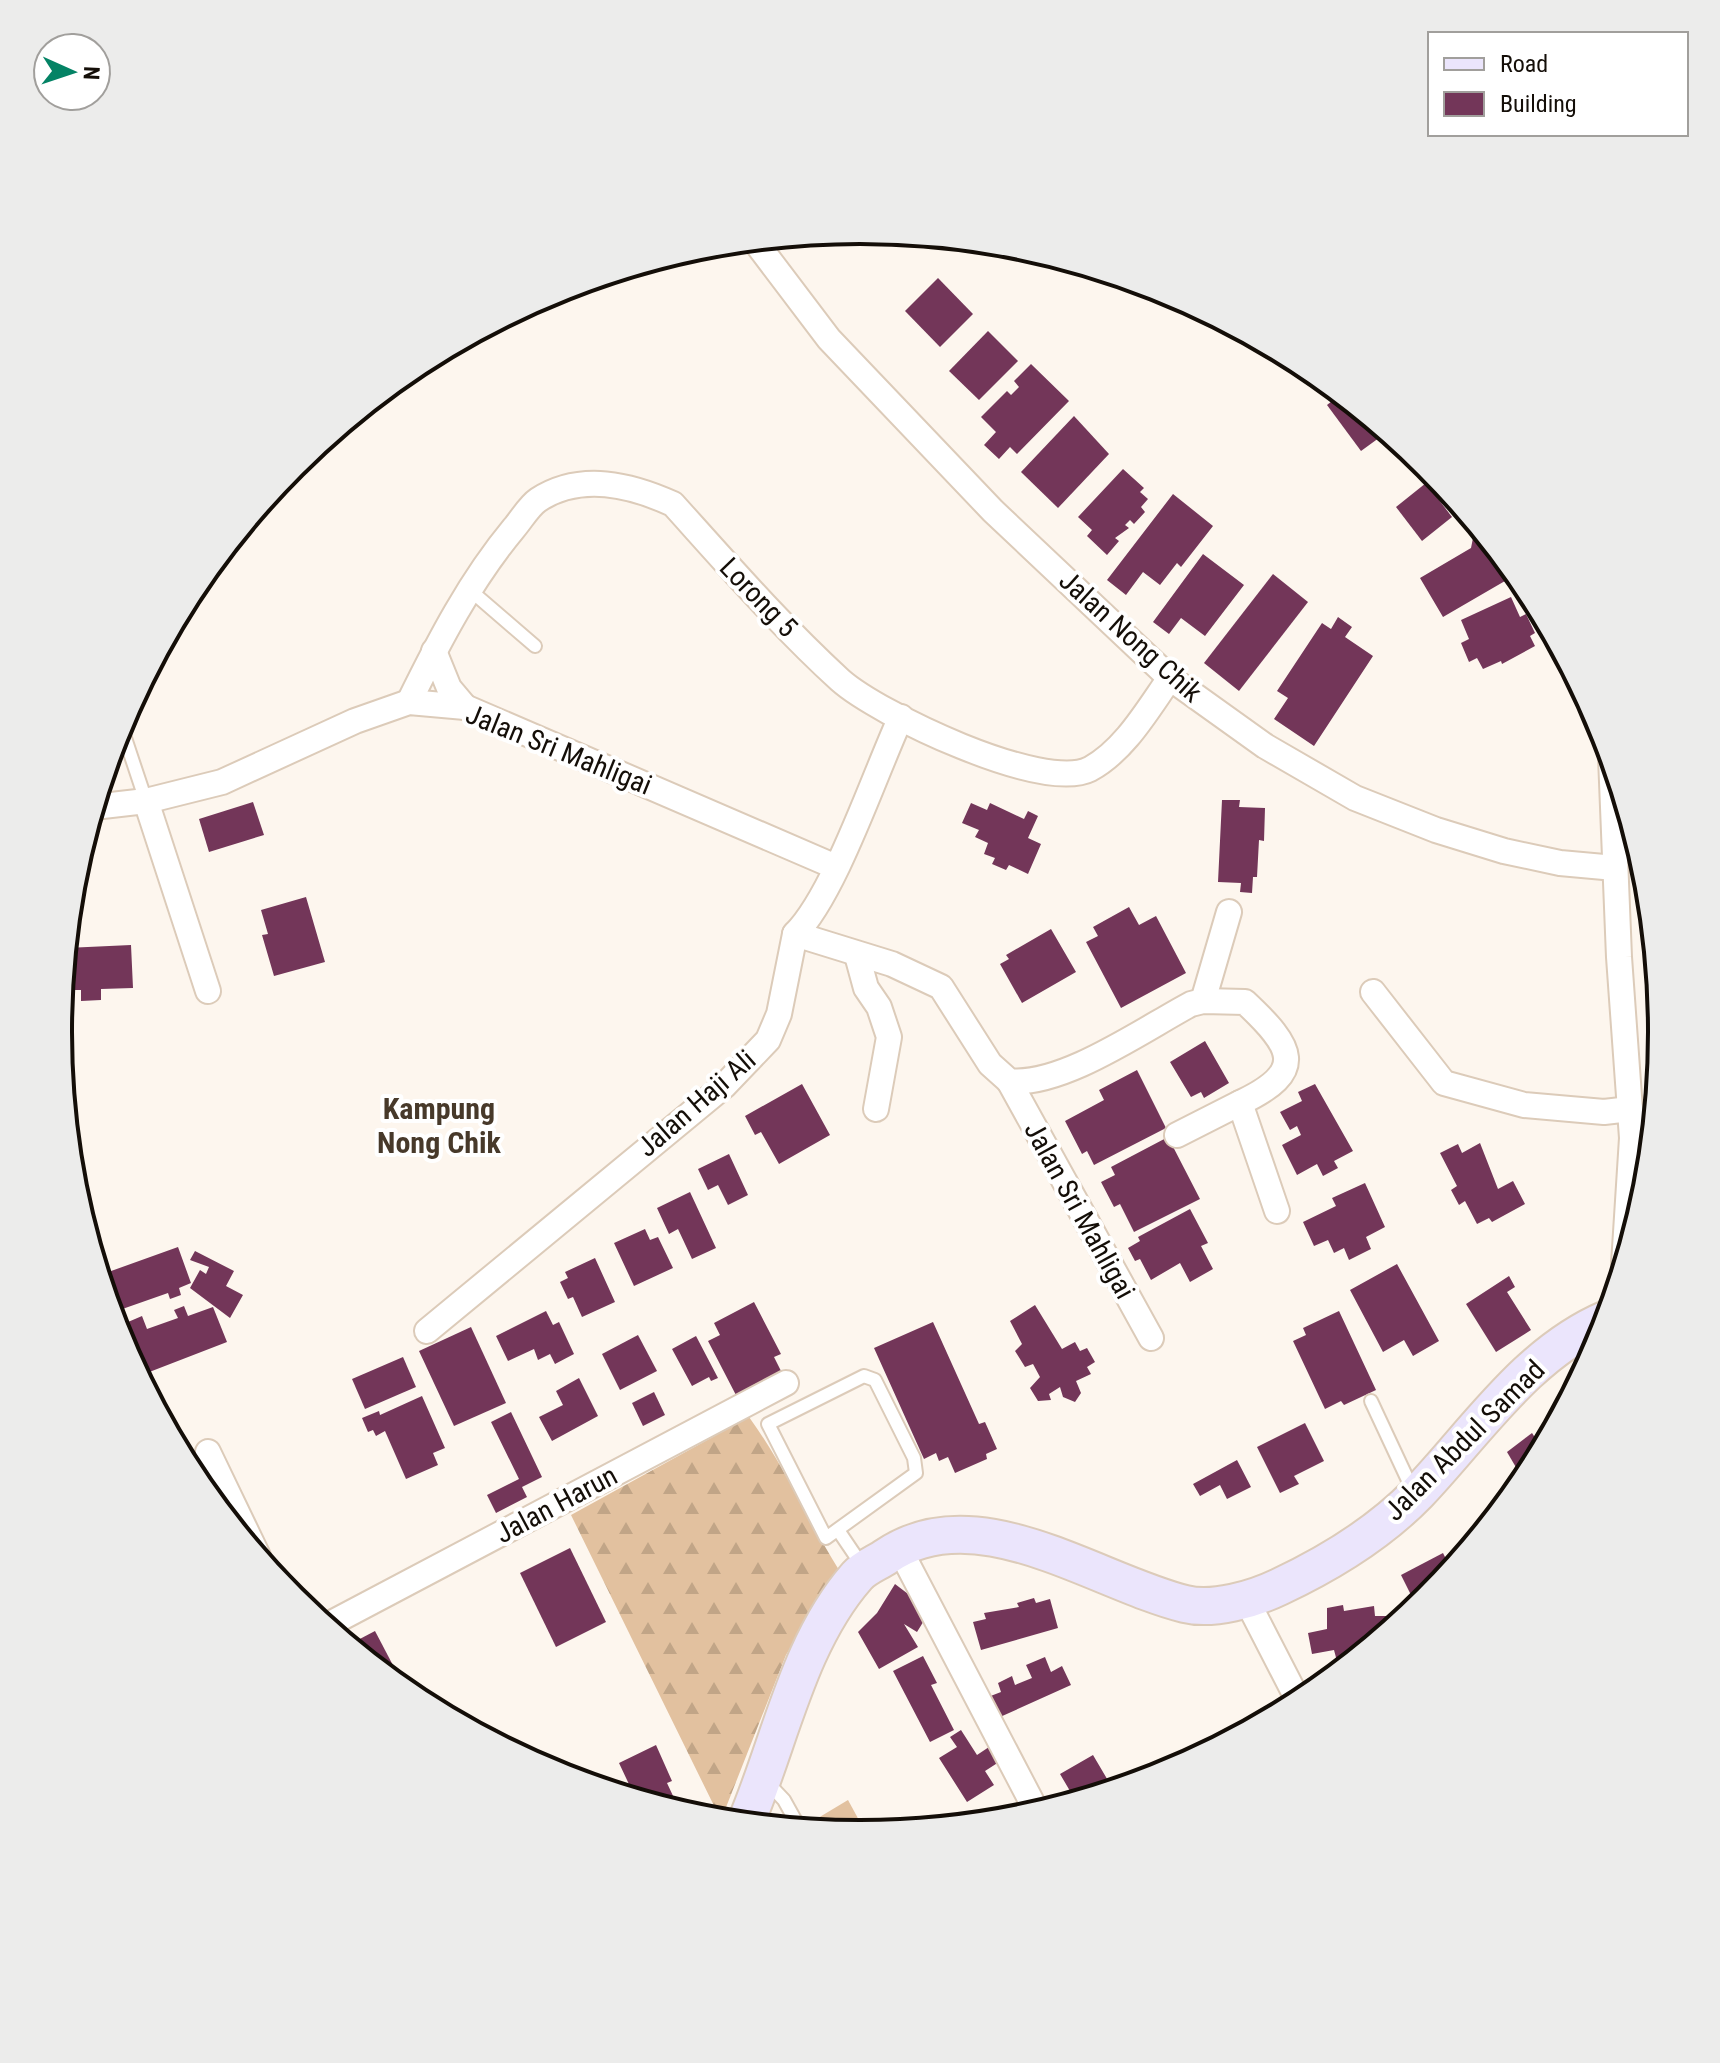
<svg xmlns="http://www.w3.org/2000/svg" width="1720" height="2063" font-family="'Roboto Condensed',sans-serif">
  <defs>
    <pattern id="forest-firs" width="22" height="20" patternUnits="userSpaceOnUse" patternTransform="scale(2)"><rect width="22" height="20" fill="#e2c19f"/><path d="M5 1l3.5 6h-7zM16 11l3.5 6h-7z" fill="#c1a587"/></pattern>
  </defs>
  <rect width="100%" height="100%" fill="#fdf6ee"/>
  <!-- forest -->
  <path fill="url(#forest-firs)" d="M749,1417c35,48 58,102 90,153l-53,85 -65,165 -150,-305z"/>
  <!-- pitch -->
  <polygon fill="#e2c19f" points="848,1800 866,1833 825,1830 818,1818"/>
  <!-- building -->
  <g fill="#733659">
    <polygon points="938,278 973,314 940,347 905,311"/>
    <polygon points="988,331 1018,361 979,400 949,371"/>
    <polygon points="443,350 445,356 435,360 438,368 408,380 405,372"/>
    <polygon points="1289,356 1306,365 1318,375 1308,382"/>
    <polygon points="1031,364 1069,401 1017,454 1010,447 999,459 984,445 996,432 981,417 1007,391 1011,395 1019,387 1014,381"/>
    <polygon points="1341,394 1370,417 1383,435 1361,451 1327,405"/>
    <polygon points="1074,416 1109,454 1058,508 1021,472"/>
    <polygon points="1123,469 1144,488 1140,492 1148,499 1141,507 1145,512 1134,524 1130,520 1125,525 1129,528 1115,538 1119,541 1107,555 1087,536 1092,530 1078,517"/>
    <polygon points="1426,483 1452,517 1422,541 1396,507"/>
    <polygon points="1173,494 1213,526 1181,567 1177,563 1160,585 1143,572 1126,595 1107,580"/>
    <polygon points="1473,538 1490,542 1490,550 1496,561 1503,557 1517,574 1443,617 1420,578 1471,548"/>
    <polygon points="1203,554 1244,585 1205,636 1181,618 1169,634 1153,622"/>
    <polygon points="1273,574 1308,602 1239,691 1204,663"/>
    <polygon points="1511,597 1520,617 1526,614 1535,633 1530,636 1535,646 1502,664 1501,661 1483,669 1477,658 1469,662 1461,643 1469,639 1461,620"/>
    <polygon points="1338,617 1352,627 1345,637 1373,656 1314,746 1274,719 1288,698 1277,691 1322,623 1331,629"/>
    <polygon points="1222,800 1240,800 1239,807 1265,808 1264,841 1259,840 1257,877 1253,877 1252,893 1240,892 1241,883 1218,882"/>
    <polygon points="253,802 264,835 209,852 199,819"/>
    <polygon points="971,803 987,810 990,803 1024,819 1028,811 1038,816 1028,838 1041,844 1028,874 1009,865 1006,870 992,864 995,858 984,854 988,843 975,837 979,830 962,823"/>
    <polygon points="82,848 84,885 73,885 74,875"/>
    <polygon points="306,897 325,962 274,976 262,935 268,934 261,910"/>
    <polygon points="1129,907 1139,925 1156,916 1186,973 1121,1008 1086,942 1098,936 1093,927"/>
    <polygon points="1051,929 1076,972 1022,1003 1000,964 1009,959 1006,955"/>
    <polygon points="131,945 133,988 101,989 101,1000 81,1001 81,990 66,990 63,979 66,948"/>
    <polygon points="1205,1041 1229,1083 1204,1098 1201,1092 1191,1097 1170,1062"/>
    <polygon points="1137,1070 1166,1128 1094,1165 1087,1151 1082,1154 1065,1121 1104,1100 1099,1090"/>
    <polygon points="802,1084 830,1135 779,1164 761,1132 755,1135 745,1116"/>
    <polygon points="1315,1084 1353,1151 1334,1161 1338,1168 1323,1176 1317,1164 1297,1175 1282,1145 1301,1135 1297,1126 1290,1130 1280,1112 1302,1101 1298,1092"/>
    <polygon points="1168,1137 1200,1199 1134,1232 1120,1204 1114,1207 1101,1182 1115,1175 1111,1167"/>
    <polygon points="1480,1143 1498,1189 1513,1181 1525,1204 1492,1222 1489,1218 1477,1224 1465,1201 1459,1205 1451,1190 1457,1186 1440,1153 1458,1144 1462,1153"/>
    <polygon points="729,1154 748,1195 728,1205 718,1185 708,1190 698,1169"/>
    <polygon points="1365,1183 1385,1227 1366,1237 1371,1249 1349,1260 1344,1248 1334,1253 1328,1240 1314,1246 1303,1222 1336,1206 1332,1198"/>
    <polygon points="690,1192 716,1248 692,1259 678,1229 669,1234 657,1208"/>
    <polygon points="1190,1209 1208,1243 1201,1246 1213,1269 1190,1282 1180,1263 1151,1280 1140,1259 1135,1261 1128,1248 1140,1241 1138,1237"/>
    <polygon points="645,1229 650,1240 658,1237 673,1268 634,1286 614,1243"/>
    <polygon points="178,1247 191,1283 179,1288 181,1295 170,1299 168,1293 111,1313 100,1275"/>
    <polygon points="195,1251 234,1271 226,1286 243,1295 230,1318 190,1288 200,1270 206,1274 209,1267 190,1260"/>
    <polygon points="595,1258 615,1302 582,1317 573,1297 568,1299 560,1282 568,1278 565,1272"/>
    <polygon points="1397,1264 1439,1341 1413,1356 1404,1340 1383,1352 1350,1290"/>
    <polygon points="1509,1276 1515,1287 1507,1292 1531,1330 1496,1352 1466,1304"/>
    <polygon points="754,1302 781,1354 774,1357 783,1375 738,1399 708,1341 720,1335 714,1323"/>
    <polygon points="1035,1305 1062,1349 1075,1342 1080,1351 1087,1348 1095,1362 1087,1367 1091,1374 1076,1381 1081,1393 1075,1402 1063,1397 1060,1387 1049,1394 1051,1400 1038,1401 1030,1388 1040,1377 1033,1364 1025,1367 1015,1351 1022,1344 1010,1321"/>
    <polygon points="184,1306 188,1316 213,1307 227,1342 139,1376 120,1340 133,1334 128,1322 142,1316 147,1329 178,1318 174,1310"/>
    <polygon points="546,1311 553,1325 559,1322 574,1354 555,1364 550,1354 538,1360 534,1349 508,1361 496,1336"/>
    <polygon points="1339,1311 1376,1390 1344,1405 1341,1401 1325,1409 1293,1341 1306,1335 1303,1328"/>
    <polygon points="933,1322 979,1424 985,1422 997,1449 986,1454 987,1459 955,1473 948,1457 939,1461 936,1453 924,1459 874,1348"/>
    <polygon points="471,1327 506,1403 454,1426 419,1351"/>
    <polygon points="638,1335 657,1371 620,1390 602,1354"/>
    <polygon points="696,1336 718,1378 711,1381 709,1377 692,1386 672,1349"/>
    <polygon points="403,1357 416,1387 365,1409 352,1379"/>
    <polygon points="579,1378 598,1416 552,1441 539,1417 563,1405 556,1391"/>
    <polygon points="654,1392 665,1415 643,1426 632,1403"/>
    <polygon points="422,1396 445,1448 433,1453 438,1465 406,1479 385,1431 376,1436 373,1430 368,1432 362,1418 379,1411 380,1415"/>
    <polygon points="511,1412 542,1477 522,1487 527,1497 496,1513 487,1495 519,1479 491,1422"/>
    <polygon points="1305,1423 1324,1461 1294,1476 1299,1484 1280,1493 1257,1447"/>
    <polygon points="1532,1433 1542,1448 1524,1481 1507,1452"/>
    <polygon points="1237,1460 1251,1487 1227,1499 1220,1485 1200,1496 1193,1484"/>
    <polygon points="570,1548 606,1622 556,1647 520,1573"/>
    <polygon points="1443,1553 1451,1569 1417,1607 1401,1575"/>
    <polygon points="895,1584 916,1600 925,1619 917,1632 904,1624 918,1647 879,1669 858,1632 877,1613"/>
    <polygon points="1034,1598 1036,1603 1050,1599 1058,1628 981,1650 973,1622 986,1619 984,1613 1019,1607 1017,1603"/>
    <polygon points="1343,1605 1344,1611 1374,1606 1375,1616 1386,1616 1390,1629 1349,1663 1338,1665 1334,1650 1312,1654 1308,1633 1327,1629 1327,1608"/>
    <polygon points="375,1631 407,1692 357,1651 354,1642"/>
    <polygon points="923,1656 937,1683 931,1685 954,1730 930,1742 893,1671"/>
    <polygon points="1045,1657 1051,1672 1062,1666 1071,1685 1000,1717 988,1697 1001,1692 998,1683 1012,1676 1015,1685 1032,1678 1026,1665"/>
    <polygon points="961,1730 977,1755 989,1747 999,1762 985,1771 994,1785 967,1802 939,1758 957,1747 950,1737"/>
    <polygon points="656,1745 672,1781 667,1783 674,1798 660,1805 651,1795 635,1797 619,1763"/>
    <polygon points="1093,1755 1113,1789 1060,1805 1057,1799 1070,1791 1060,1774"/>
  </g>
  <g fill="none" stroke-linecap="round" stroke-linejoin="round">
    <!-- lane casing -->
    <g stroke="#dccbb9" stroke-width="16">
      <g id="lane">
        <polyline points="470,590 535,646"/>
        <polyline points="120,723 146,801"/>
        <polygon points="864,1376 875,1380 914,1458 916,1473 826,1538 768,1424"/>
        <polyline points="1371,1401 1414,1493"/>
        <polyline points="838,1530 863,1567"/>
        <polyline points="766,1781 784,1800 799,1827"/>
      </g>
    </g>
    <!-- street casing -->
    <g stroke="#dccbb9" stroke-width="28">
      <g id="street">
        <polyline points="754,240 829,339 993,511 1170,678 1265,746 1355,798 1436,830 1504,851 1560,863 1615,868"/>
        <polyline points="434,651 449,688 465,707"/>
        <path d="M409,702c30,-61 61,-121 105,-174 7,-8 15,-22 24,-28 43,-28 93,-15 135,4 54,60 108,122 167,176 38,34 203,113 250,89 35,-19 58,-60 80,-91"/>
        <polyline points="1611,757 1619,957 1632,1138 1624,1264"/>
        <polyline points="146,801 208,991"/>
        <polyline points="94,807 146,801 222,782 355,721 409,702 465,707 836,867"/>
        <path d="M795,934l97,30 49,23 49,77 19,17c53,6 135,-52 182,-77l12,-3 42,1c48,45 63,69 -5,101l37,108"/>
        <polyline points="857,955 866,988 879,1007 889,1037 876,1109"/>
        <polyline points="1373,992 1444,1083 1524,1105 1604,1112 1630,1109"/>
        <polyline points="1203,1001 1229,912"/>
        <polyline points="1009,1081 1151,1338"/>
        <polyline points="1177,1135 1240,1103"/>
        <path d="M427,1331l297,-245 44,-46 11,-26 16,-80c40,-40 80,-161 106,-217"/>
        <polyline points="208,1452 258,1556"/>
        <polyline points="899,1548 1037,1812"/>
        <polyline points="1246,1599 1299,1702"/>
        <polyline points="326,1626 786,1383"/>
      </g>
    </g>
    <!-- secondary casing -->
    <g stroke="#dccbb9" stroke-width="40">
      <path id="secondary" d="M746,1822c34,-80 52,-179 111,-246 8,-9 20,-13 30,-20 90,-61 209,26 298,48 28,7 69,-5 94,-17 49,-23 100,-54 139,-94 58,-61 109,-140 189,-174"/>
    </g>
    <!-- lane -->
    <use href="#lane" stroke="#fff" stroke-width="12"/>
    <!-- street -->
    <use href="#street" stroke="#fff" stroke-width="24"/>
    <!-- secondary -->
    <use href="#secondary" stroke="#ebe5fc" stroke-width="36"/>
  </g>
  <g text-anchor="middle" stroke-width="8" stroke-linejoin="round" paint-order="stroke">
    <!-- street labels -->
    <g font-size="28" fill="#140e08" stroke="#fff">
      <text transform="translate(759 597) rotate(46)" y="10">Lorong 5</text>
      <text transform="translate(1131 636) rotate(42)" y="10">Jalan Nong Chik</text>
      <text transform="translate(559 749) rotate(22)" y="10">Jalan Sri Mahligai</text>
      <text transform="translate(696 1103) rotate(-41)" y="10">Jalan Haji Ali</text>
      <text transform="translate(1080 1210) rotate(61)" y="10">Jalan Sri Mahligai</text>
      <text transform="translate(1464 1440) rotate(-45)" y="10">Jalan Abdul Samad</text>
      <text transform="translate(556 1504) rotate(-28)" y="10">Jalan Harun</text>
    </g>
    <!-- neighbourhood labels -->
    <g font-size="30" font-weight="bold" fill="#47392a" stroke="#fff">
      <text x="439" y="1119">Kampung<tspan x="439" dy="34">Nong Chik</tspan></text>
    </g>
  </g>
  <!-- crop -->
  <path d="M0 0H1720V2063H0ZM72 1032a788 788 0 1 1 1576 0a788 788 0 1 1-1576 0Z" fill="#ececeb" fill-rule="evenodd"/>
  <path fill="none" stroke="#140e08" stroke-width="4" d="M72 1032a788 788 0 1 1 1576 0a788 788 0 1 1-1576 0Z"/>
  <!-- legend -->
  <rect x="1428" y="32" width="260" height="104" fill="#ffffff" stroke="#a19f9c" stroke-width="2"/>
  <rect x="1444" y="58" width="40" height="12" fill="#ebe5fc" stroke="#a19f9c" stroke-width="2"/>
  <text x="1500" y="72" font-size="24" fill="#140e08">Road</text>
  <rect x="1444" y="92" width="40" height="24" fill="#733659" stroke="#a19f9c" stroke-width="2"/>
  <text x="1500" y="112" font-size="24" fill="#140e08">Building</text>
  <!-- north arrow -->
  <g transform="translate(72 72) rotate(93)"><circle r="38" fill="#ffffff" stroke="#a19f9c" stroke-width="2"/>
  <path d="M0-6L14 30L0 20L-14 30Z" fill="#048365"/>
  <text y="-12" font-size="22" font-weight="bold" text-anchor="middle" fill="#140e08">N</text>
  </g>
</svg>
